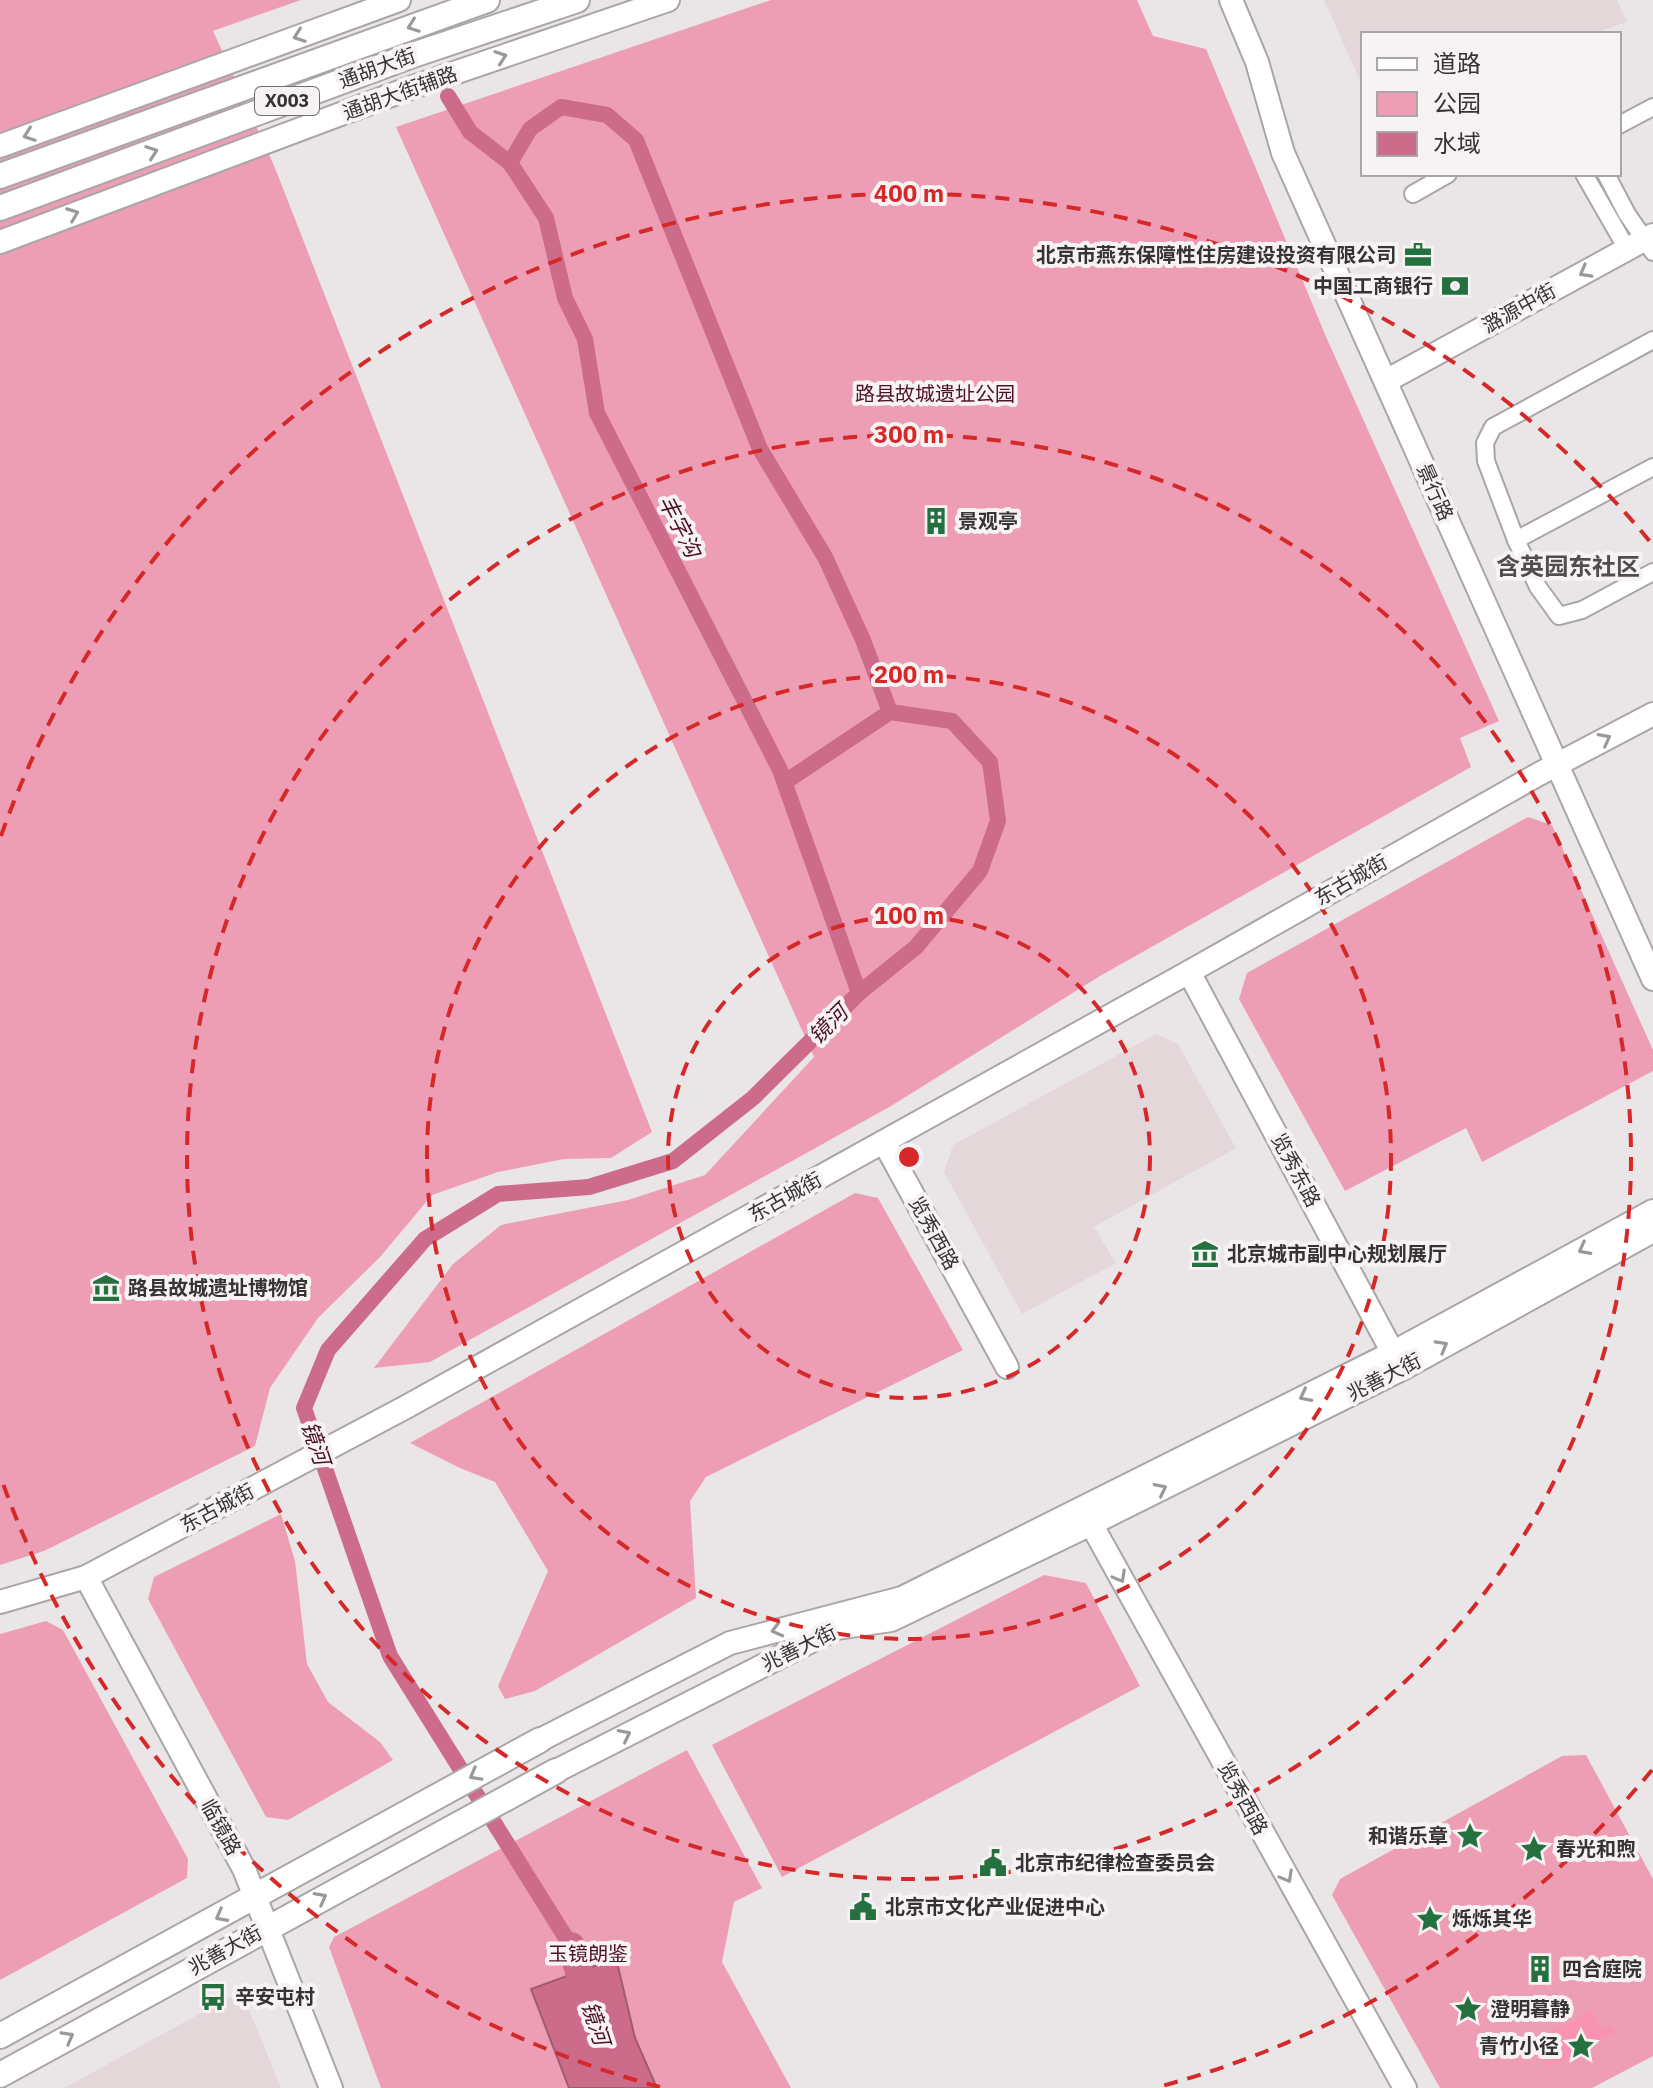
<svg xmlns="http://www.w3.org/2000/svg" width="1653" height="2088" font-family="'IBM Plex Sans','Noto Sans SC',sans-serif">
  <rect width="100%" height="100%" fill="#eae6e7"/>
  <!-- built -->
  <g fill="#e4d7da">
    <polygon points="1324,0 1617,0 1627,22 1591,34 1363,34 1363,87"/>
    <polygon points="1156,1034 1178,1044 1236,1148 1094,1227 1116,1263 1022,1314 944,1172 953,1145"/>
    <polygon points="230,1997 248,2007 281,2088 64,2088"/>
  </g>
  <!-- green -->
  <g fill="#ed9eb4">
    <polygon points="0,0 301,0 213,31 275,168 652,1132 611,1158 564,1159 498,1172 432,1195 380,1257 318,1318 270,1388 255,1446 44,1551 0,1565"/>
    <polygon points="771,0 1137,0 1153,36 1206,49 1327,339 1499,721 1460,738 1471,767 1100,976 891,1106 430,1362 374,1368 453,1264 501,1225 628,1200 705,1175 814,1057 396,127"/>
    <polygon points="1528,817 1552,825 1653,1050 1653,1071 1482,1162 1466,1128 1345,1191 1239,999 1247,973"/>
    <polygon points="855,1193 878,1198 963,1350 706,1477 690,1501 696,1598 535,1691 505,1699 498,1686 548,1571 495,1482 460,1468 410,1443"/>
    <polygon points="281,1514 295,1561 307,1664 328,1702 380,1742 393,1760 288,1820 266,1817 148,1599 154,1577"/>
    <polygon points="1044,1575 1086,1583 1140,1686 782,1877 712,1745"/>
    <polygon points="46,1621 63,1630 188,1859 187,1878 0,1980 0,1634"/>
    <polygon points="687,1750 762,1888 734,1902 722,1962 791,2088 381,2088 329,1947 334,1937"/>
    <polygon points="1586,1755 1653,1879 1653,2056 1592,2088 1440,2088 1332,1895 1340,1879 1562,1756"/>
  </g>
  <!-- forest -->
  <polygon fill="#f893b1" points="1592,2010 1603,2029 1611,2025 1615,2032 1549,2068 1545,2060 1555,2054 1545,2036"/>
  <!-- water -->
  <polygon fill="#cc6c8a" stroke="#9f5b70" stroke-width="2" points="616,1958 635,2038 657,2088 569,2088 531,1989"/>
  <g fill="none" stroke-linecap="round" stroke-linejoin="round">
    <!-- canal -->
    <g stroke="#cc6c8a" stroke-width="16">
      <polyline points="448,96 470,132 510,163 546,218 565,298 585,339 597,413 780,770 859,993"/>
      <polyline points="510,163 530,129 561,107 607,115 636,140 760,449 825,557 863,640 890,712 785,782"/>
      <polyline points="571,1946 390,1656 304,1408 328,1350 425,1239 498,1194 589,1187 673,1161 753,1098 859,993 916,947 980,871 998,821 990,762 952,721 890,712"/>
    </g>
    <!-- river -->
    <polyline stroke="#cc6c8a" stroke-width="28" points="571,1946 590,2006"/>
    <!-- street casing -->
    <g stroke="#aaa6a7" stroke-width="20">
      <g id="street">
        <polyline points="1619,125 1653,107"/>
        <polyline points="1584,174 1627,249"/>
        <polyline points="1606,174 1627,214 1653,252"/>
        <polyline points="1413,194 1448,174"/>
        <polyline points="1653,340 1493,427 1485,443 1486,461 1516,540 1538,587 1559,616 1582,610 1653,572"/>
        <polyline points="1516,540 1653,467"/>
      </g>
    </g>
    <!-- secondary casing -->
    <g stroke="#aaa6a7" stroke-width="26">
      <g id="secondary">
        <polyline points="1231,0 1257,62 1283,153 1653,979"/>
        <polyline points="0,146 399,0"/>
        <polyline points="0,242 410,88 668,0"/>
        <polyline points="1386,381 1653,235"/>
        <polyline points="1189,972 1400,1366"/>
        <polyline points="884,1142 1007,1367"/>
        <polyline points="1085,1513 1405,2088"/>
        <polyline points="86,1577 244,1869 331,2088"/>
        <polyline points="0,1602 86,1577 406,1407 1189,972 1539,774 1653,714"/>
        <polyline points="540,1740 730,1643 902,1598 1394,1352 1653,1211"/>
        <polyline points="556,1771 837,1628 891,1620 1091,1524 1402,1369 1653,1231"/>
      </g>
    </g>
    <!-- primary casing -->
    <g stroke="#aaa6a7" stroke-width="28">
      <g id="primary">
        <polyline points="0,176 487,0"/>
        <polyline points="0,208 410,56 577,0"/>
        <polyline points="0,2036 540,1740"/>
        <polyline points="0,2075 556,1771"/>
      </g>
    </g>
    <!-- street -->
    <use href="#street" stroke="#fff" stroke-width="16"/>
    <!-- secondary -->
    <use href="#secondary" stroke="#fff" stroke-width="22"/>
    <!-- primary -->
    <use href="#primary" stroke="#fff" stroke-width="24"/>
  </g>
  <!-- one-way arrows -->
  <defs><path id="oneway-chevron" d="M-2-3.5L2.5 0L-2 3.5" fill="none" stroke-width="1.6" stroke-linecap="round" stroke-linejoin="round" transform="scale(2)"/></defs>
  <g stroke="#9a999a">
    <use href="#oneway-chevron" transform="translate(413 26) rotate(160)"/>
    <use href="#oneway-chevron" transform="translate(299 36) rotate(160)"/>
    <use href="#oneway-chevron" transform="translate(501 57) rotate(-19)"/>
    <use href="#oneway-chevron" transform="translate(29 135) rotate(160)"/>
    <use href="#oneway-chevron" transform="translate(152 152) rotate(-20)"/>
    <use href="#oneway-chevron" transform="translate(73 214) rotate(-21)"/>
    <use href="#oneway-chevron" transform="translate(1585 272) rotate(151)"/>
    <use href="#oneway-chevron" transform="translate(1605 739) rotate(-28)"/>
    <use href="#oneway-chevron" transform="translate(1584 1249) rotate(152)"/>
    <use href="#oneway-chevron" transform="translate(1442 1346) rotate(-29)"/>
    <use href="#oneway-chevron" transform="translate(1305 1396) rotate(153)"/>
    <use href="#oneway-chevron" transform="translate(1161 1489) rotate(-27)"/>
    <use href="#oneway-chevron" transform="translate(1120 1577) rotate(61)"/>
    <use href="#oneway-chevron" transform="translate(777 1630) rotate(165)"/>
    <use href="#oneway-chevron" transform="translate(625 1735) rotate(-27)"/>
    <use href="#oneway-chevron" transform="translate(475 1775) rotate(151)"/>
    <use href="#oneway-chevron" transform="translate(1287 1877) rotate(61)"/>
    <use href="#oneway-chevron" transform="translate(321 1898) rotate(-28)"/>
    <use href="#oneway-chevron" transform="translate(221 1916) rotate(152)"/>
    <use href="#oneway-chevron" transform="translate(68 2037) rotate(-29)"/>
  </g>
  <!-- distance rings -->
  <g fill="none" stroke="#d62828" stroke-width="4" stroke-dasharray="14 10">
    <circle cx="909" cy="1157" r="241"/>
    <circle cx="909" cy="1157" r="482"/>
    <circle cx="909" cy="1157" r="722"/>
    <path d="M1652 1770A963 963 0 0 1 1158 2087M660 2087A963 963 0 0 1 1 1478M1 836A963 963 0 0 1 1652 544"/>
  </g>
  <!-- icons -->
  <defs>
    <g id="office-bare" transform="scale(2.16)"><path d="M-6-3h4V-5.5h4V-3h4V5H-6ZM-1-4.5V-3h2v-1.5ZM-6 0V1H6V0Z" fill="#24703f" stroke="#f7f3f4" stroke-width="2.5" paint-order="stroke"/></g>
    <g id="bank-bare" transform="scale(2.16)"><path d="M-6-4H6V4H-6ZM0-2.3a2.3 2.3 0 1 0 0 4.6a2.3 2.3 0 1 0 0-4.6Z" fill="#24703f" stroke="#f7f3f4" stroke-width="2.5" paint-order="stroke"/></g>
    <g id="building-bare" transform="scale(2.16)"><path d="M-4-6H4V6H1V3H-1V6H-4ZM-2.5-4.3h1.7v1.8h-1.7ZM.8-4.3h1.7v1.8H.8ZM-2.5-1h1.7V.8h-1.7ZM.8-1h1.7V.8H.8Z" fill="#24703f" stroke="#f7f3f4" stroke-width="2.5" paint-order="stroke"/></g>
    <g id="museum-bare" transform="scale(2.16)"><path d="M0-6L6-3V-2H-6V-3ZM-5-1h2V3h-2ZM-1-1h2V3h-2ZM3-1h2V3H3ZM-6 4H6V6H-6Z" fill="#24703f" stroke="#f7f3f4" stroke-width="2.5" paint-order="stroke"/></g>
    <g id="sight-bare" transform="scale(2.16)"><path d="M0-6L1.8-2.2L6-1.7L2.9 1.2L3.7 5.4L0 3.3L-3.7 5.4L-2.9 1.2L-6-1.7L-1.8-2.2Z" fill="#24703f" stroke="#f7f3f4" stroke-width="2.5" paint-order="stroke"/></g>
    <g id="civic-bare" transform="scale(2.16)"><path d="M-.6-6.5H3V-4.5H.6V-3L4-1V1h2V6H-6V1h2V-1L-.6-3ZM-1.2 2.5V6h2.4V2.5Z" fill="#24703f" stroke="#f7f3f4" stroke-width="2.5" paint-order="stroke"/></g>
    <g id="bus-bare" transform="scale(2.16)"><path d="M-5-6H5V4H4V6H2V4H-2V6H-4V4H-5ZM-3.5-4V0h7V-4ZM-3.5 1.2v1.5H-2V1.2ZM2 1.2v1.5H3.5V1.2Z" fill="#24703f" stroke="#f7f3f4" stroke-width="2.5" paint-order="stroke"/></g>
  </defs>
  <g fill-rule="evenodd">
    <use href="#office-bare" x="1418" y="255"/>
    <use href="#bank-bare" x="1455" y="286"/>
    <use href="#building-bare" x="936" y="521"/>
    <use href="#museum-bare" x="1205" y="1254"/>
    <use href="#museum-bare" x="106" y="1288"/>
    <use href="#sight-bare" x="1470" y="1836"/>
    <use href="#sight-bare" x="1534" y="1849"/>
    <use href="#civic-bare" x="993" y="1863"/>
    <use href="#civic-bare" x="863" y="1907"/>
    <use href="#sight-bare" x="1430" y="1919"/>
    <use href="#building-bare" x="1540" y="1969"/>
    <use href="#bus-bare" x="213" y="1997"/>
    <use href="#sight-bare" x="1468" y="2009"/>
    <use href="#sight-bare" x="1581" y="2046"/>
  </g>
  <g text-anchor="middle" stroke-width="8" stroke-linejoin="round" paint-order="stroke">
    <!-- shield labels -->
    <rect fill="#f7f3f4" stroke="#6f6d6e" stroke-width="2" x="255" y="87" width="64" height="28" rx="6"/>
    <g font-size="18" font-weight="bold" fill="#353334">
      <text x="287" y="107">X003</text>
    </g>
    <!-- street labels -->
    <g font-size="20" fill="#353334" stroke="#f7f3f4">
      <text transform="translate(377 68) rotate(-20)" y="7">通胡大街</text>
      <text transform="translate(400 93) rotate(-20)" y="7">通胡大街辅路</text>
      <text transform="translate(1519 308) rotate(-29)" y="7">潞源中街</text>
      <text transform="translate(1435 492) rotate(66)" y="7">景行路</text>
      <text transform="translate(1351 880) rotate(-30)" y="7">东古城街</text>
      <text transform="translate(1296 1170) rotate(62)" y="7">览秀东路</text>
      <text transform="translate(785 1197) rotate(-29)" y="7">东古城街</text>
      <text transform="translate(934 1233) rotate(61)" y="7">览秀西路</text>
      <text transform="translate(1384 1377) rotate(-27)" y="7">兆善大街</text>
      <text transform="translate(217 1508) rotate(-28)" y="7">东古城街</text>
      <text transform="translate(799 1648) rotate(-26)" y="7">兆善大街</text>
      <text transform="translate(1243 1798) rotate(61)" y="7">览秀西路</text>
      <text transform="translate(221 1827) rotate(61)" y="7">临镜路</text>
      <text transform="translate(225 1950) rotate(-29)" y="7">兆善大街</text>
    </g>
    <!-- poi labels -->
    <g font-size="20" font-weight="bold" fill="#353334" stroke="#f7f3f4" text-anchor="start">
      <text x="1396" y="262" text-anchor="end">北京市燕东保障性住房建设投资有限公司</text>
      <text x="1433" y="293" text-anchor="end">中国工商银行</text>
      <text x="958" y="528">景观亭</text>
      <text x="1227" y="1261">北京城市副中心规划展厅</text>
      <text x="128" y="1295">路县故城遗址博物馆</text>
      <text x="1448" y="1843" text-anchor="end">和谐乐章</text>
      <text x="1556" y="1856">春光和煦</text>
      <text x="1015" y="1870">北京市纪律检查委员会</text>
      <text x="885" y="1914">北京市文化产业促进中心</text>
      <text x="1452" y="1926">烁烁其华</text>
      <text x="1562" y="1976">四合庭院</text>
      <text x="235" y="2004">辛安屯村</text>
      <text x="1490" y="2016">澄明暮静</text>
      <text x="1559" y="2053" text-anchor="end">青竹小径</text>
    </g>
    <!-- park labels -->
    <g font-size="20" fill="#4f1229" stroke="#f7f3f4">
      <text x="935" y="401">路县故城遗址公园</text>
      <text x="588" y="1961">玉镜朗鉴</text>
    </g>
    <!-- water labels -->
    <g font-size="22" font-style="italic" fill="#4d0f27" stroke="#f7f3f4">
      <text transform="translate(680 526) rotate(63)" y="8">丰字沟</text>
      <text transform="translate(828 1024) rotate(-45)" y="8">镜河</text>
      <text transform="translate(316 1443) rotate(71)" y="8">镜河</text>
      <text transform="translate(596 2023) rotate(72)" y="8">镜河</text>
    </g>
    <!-- quarter labels -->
    <g font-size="24" font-weight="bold" fill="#514d4e" stroke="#f7f3f4">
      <text x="1568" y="575">含英园东社区</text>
    </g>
  </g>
  <circle cx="909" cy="1157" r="12" fill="#d62828" stroke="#f7f3f4" stroke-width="4"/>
  <g font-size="24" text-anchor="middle" font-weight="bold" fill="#d62828" stroke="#f7f3f4" stroke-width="8" stroke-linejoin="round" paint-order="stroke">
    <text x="909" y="202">400 m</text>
    <text x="909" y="443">300 m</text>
    <text x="909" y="683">200 m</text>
    <text x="909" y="924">100 m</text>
  </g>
  <!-- legend -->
  <rect x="1361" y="32" width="260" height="144" fill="#f7f3f4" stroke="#a9a6a7" stroke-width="2"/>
  <rect x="1377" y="58" width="40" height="12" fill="#ffffff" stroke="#a9a6a7" stroke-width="2"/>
  <text x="1433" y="72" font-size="24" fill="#353334">道路</text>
  <rect x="1377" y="92" width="40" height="24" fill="#ed9eb4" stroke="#a9a6a7" stroke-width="2"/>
  <text x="1433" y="112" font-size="24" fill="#353334">公园</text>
  <rect x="1377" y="132" width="40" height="24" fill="#cc6c8a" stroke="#a9a6a7" stroke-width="2"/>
  <text x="1433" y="152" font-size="24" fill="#353334">水域</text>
</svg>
